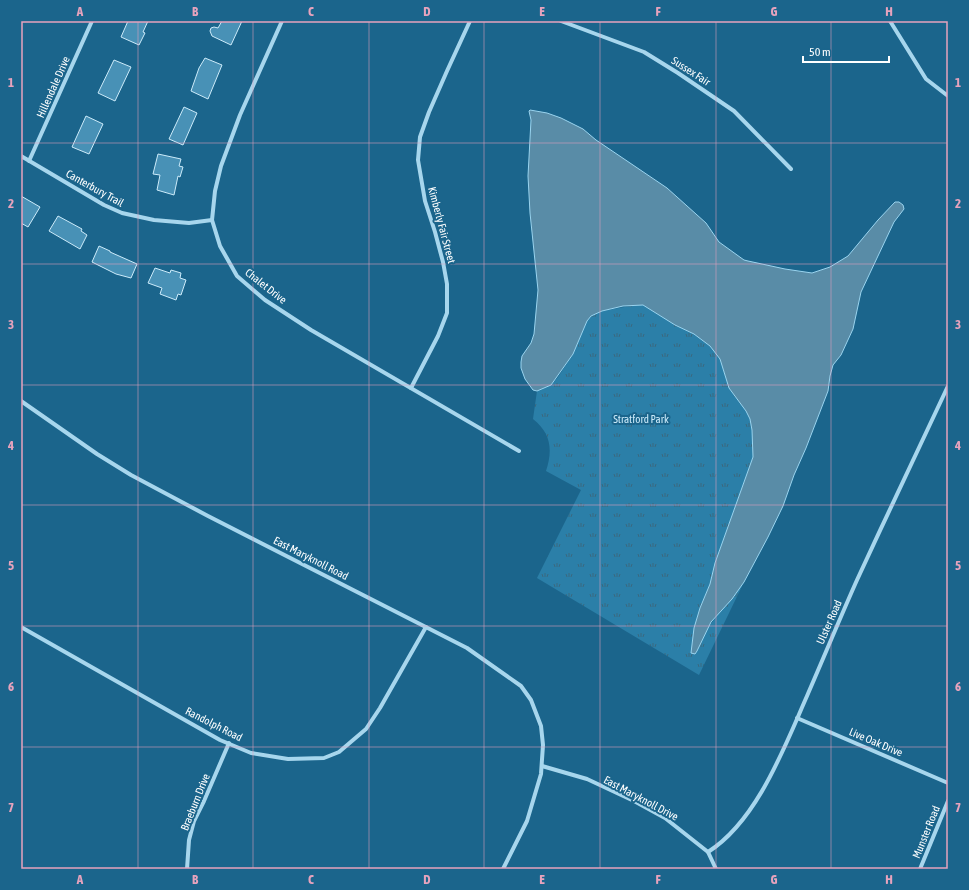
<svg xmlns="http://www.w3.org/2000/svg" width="969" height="890" font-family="'Asap Condensed',sans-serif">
  <defs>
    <pattern id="park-tufts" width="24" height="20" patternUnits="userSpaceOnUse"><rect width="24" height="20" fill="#2b7fa8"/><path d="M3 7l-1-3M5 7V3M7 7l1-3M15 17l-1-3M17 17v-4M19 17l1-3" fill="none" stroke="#3a687f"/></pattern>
  </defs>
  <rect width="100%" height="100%" fill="#1b658c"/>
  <!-- park -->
  <path fill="url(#park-tufts)" d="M636,305h7l4,2 12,8 42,23 9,8 10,13 9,29 17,23 4,8 2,11 1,27 -38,106 -5,21 -10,24 -6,20 -3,25 6,-2c9,-28 31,-46 47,-69l-45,93 -162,-97 44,-88 -35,-19c7,-21 5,-38 -13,-52l4,-28 14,-6 7,-8 15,-23 14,-33 4,-5 11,-5z"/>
  <!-- water -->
  <polygon fill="#598ca7" stroke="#9ad4ef" points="530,110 547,113 561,118 583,129 596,140 667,188 706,223 719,242 744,260 748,261 785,269 812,273 830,267 848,256 878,220 895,202 899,202 903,205 904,209 894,222 861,292 853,329 841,355 833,365 830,376 828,391 806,448 794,475 783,506 768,537 744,582 732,599 711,622 697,651 695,654 691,653 694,628 700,608 710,584 715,563 753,457 752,430 750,419 746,411 729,388 720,359 710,346 694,334 675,325 643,305 623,306 602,311 591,316 587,321 573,354 551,385 537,391 533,390 525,379 521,368 521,362 522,356 531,343 534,334 538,290 530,213 528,176 531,120 529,111"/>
  <!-- building -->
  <g fill="#4891b6" stroke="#ccebfa">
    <polygon points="128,21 148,21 143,32 145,33 139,45 121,37"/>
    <polygon points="222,21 242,21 231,45 212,36 210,31 211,28 214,27 218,28"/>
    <polygon points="205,58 222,65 208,99 191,91 199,68"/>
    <polygon points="114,60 131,67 115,101 98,93"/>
    <polygon points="184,107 197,113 183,145 169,139"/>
    <polygon points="86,116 103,124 89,154 72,147"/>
    <polygon points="158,154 181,159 179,166 183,167 180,177 178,176 174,195 157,190 160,175 153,174"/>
    <polygon points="21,196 40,207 28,227 21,223"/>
    <polygon points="58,216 82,229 81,231 87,235 80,249 49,231"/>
    <polygon points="99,246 110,251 110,252 137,264 131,278 116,274 92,262"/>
    <polygon points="155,268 170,273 171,270 181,273 180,278 186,280 181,295 178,294 176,300 160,294 162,288 148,283"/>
  </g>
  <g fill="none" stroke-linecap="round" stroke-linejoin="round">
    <!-- minor -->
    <g stroke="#a7d6ed" stroke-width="4">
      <polyline points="282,21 240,115 221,166 215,191 212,220 220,246 237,276 265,300 311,330 519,451"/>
      <polyline points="561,21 644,52 678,73 734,111 791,169"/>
      <polyline points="890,21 926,79 948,96"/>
      <polyline points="21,156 104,205 122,213 154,220 189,223 212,220"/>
      <polyline points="29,161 92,21"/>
      <polyline points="411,388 438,336 447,313 447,284 443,262 435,232 425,201 418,160 420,137 429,112 447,71 470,21"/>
      <polyline points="21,401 97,454 131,475 208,516 467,648 521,686 531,700 541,726 543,745 541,774 527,821 503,869"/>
      <polyline points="21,627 220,740 251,753 288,759 324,758 339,752 366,729 380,708 426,627"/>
      <polyline points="797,718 948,783"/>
      <polyline points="542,766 587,779 634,801 665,818 708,852 716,869"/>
      <path d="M708,852c49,-31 76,-104 99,-156 17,-39 33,-78 50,-116 30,-65 61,-130 91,-194"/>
      <polyline points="187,869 189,840 194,821 204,801 229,743"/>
      <polyline points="920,869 948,801"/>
    </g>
  </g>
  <!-- grid -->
  <path fill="none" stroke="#e7a3bd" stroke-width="1" stroke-opacity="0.55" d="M138,21v848M253,21v848M369,21v848M484,21v848M600,21v848M716,21v848M831,21v848M21,143h927M21,264h927M21,385h927M21,505h927M21,626h927M21,747h927"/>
  <g text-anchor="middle" stroke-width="4" stroke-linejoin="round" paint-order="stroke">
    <!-- street labels -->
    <g font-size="11" fill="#fff" stroke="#1b658c">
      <text transform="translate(691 71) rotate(33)" y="4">Sussex Fair</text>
      <text transform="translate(53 87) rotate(-66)" y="4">Hillendale Drive</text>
      <text transform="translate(95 188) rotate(29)" y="4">Canterbury Trail</text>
      <text transform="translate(442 225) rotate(75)" y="4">Kimberly Fair Street</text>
      <text transform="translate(266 286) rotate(38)" y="4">Chalet Drive</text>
      <text transform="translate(311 558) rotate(27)" y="4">East Maryknoll Road</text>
      <text transform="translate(829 622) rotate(-66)" y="4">Ulster Road</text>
      <text transform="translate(214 724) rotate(27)" y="4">Randolph Road</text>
      <text transform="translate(876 742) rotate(23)" y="4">Live Oak Drive</text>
      <text transform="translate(641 798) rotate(28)" y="4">East Maryknoll Drive</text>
      <text transform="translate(195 802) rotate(-68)" y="4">Braeburn Drive</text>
      <text transform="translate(926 832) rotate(-68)" y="4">Munster Road</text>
    </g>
    <!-- park labels -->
    <g font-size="11" fill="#ccebfa" stroke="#1b658c">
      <text x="641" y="423">Stratford Park</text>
    </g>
  </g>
  <!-- border -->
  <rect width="969" height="890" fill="none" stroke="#1b658c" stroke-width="44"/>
  <!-- scale -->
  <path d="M803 56v6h86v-6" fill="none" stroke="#ffffff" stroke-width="2"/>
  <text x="809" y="56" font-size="12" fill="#ffffff" stroke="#1b658c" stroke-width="3" paint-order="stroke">50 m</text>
  <rect x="22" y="22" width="925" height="846" fill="none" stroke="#e7a3bd" stroke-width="1.5"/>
  <g font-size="13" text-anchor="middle" font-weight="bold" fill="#e7a3bd">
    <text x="80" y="16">A</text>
    <text x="195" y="16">B</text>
    <text x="311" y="16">C</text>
    <text x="427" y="16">D</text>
    <text x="542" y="16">E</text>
    <text x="658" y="16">F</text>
    <text x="774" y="16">G</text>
    <text x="889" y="16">H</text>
    <text x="11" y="87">1</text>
    <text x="958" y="87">1</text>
    <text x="11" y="208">2</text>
    <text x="958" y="208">2</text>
    <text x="11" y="329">3</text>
    <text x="958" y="329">3</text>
    <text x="11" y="450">4</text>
    <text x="958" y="450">4</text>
    <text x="11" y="570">5</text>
    <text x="958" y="570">5</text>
    <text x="11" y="691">6</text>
    <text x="958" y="691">6</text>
    <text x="11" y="812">7</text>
    <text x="958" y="812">7</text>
    <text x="80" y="884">A</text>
    <text x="195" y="884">B</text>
    <text x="311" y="884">C</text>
    <text x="427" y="884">D</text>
    <text x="542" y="884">E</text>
    <text x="658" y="884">F</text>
    <text x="774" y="884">G</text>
    <text x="889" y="884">H</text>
  </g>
</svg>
